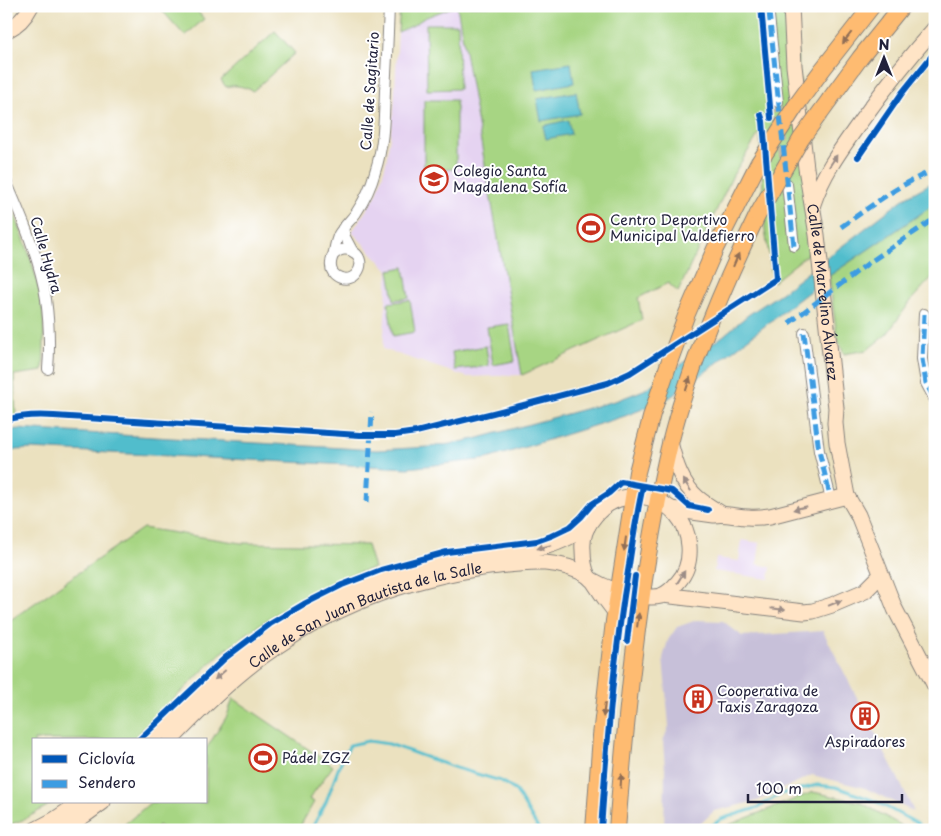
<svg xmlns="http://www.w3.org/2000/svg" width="941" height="836" font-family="'Playpen Sans',sans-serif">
  <rect width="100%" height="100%" fill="#fff"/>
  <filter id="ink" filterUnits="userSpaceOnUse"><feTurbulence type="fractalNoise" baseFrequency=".02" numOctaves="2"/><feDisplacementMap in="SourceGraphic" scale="10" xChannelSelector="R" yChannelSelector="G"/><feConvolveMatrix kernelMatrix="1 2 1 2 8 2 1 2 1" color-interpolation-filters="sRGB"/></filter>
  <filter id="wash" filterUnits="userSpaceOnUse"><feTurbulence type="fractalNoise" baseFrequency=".0096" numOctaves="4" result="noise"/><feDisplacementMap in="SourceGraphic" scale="20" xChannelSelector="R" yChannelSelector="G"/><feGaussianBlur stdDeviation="1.12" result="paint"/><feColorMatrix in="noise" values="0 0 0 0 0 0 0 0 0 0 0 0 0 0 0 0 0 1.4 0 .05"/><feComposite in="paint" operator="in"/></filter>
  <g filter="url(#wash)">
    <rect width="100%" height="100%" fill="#ebe1bf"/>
    <!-- built -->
    <g fill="#e5d3f1">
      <polygon points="455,6 457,6 522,375 467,377 383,349 388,270 352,232 377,194 386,163 394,109 398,32 412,26 424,18"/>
      <polygon points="742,540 760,543 757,564 771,567 769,579 714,571 716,558 739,561"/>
    </g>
    <!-- industrial -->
    <polygon fill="#c7c0d9" points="697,620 723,621 742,636 823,631 897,776 914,812 865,788 812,775 757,801 714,811 694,830 664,830 665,770 663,741 669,726 663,658 668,640 677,627"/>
    <!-- green -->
    <g fill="#a7d583" stroke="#647c5f">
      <polygon points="158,6 193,6 204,19 185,36"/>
      <polygon points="400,6 455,6 424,18 412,26 398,32"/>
      <polygon points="457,6 792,6 818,246 773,282 765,230 760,132 733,175 678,292 668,283 638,298 642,320 522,375"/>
      <polygon points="426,24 458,24 459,89 427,90"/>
      <path d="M275,31l20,22 -42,38c-8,-4 -18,-7 -27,-4l-5,-7z"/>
      <polygon points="424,100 456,100 456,169 424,170"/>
      <path d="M6,193c15,37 30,74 36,113 3,22 2,44 1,65l-29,4 2,42 -10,3z"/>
      <polygon points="935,204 935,274 913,298 887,334 867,350 844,354 837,337 829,276"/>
      <polygon points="404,267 409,298 394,300 389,270"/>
      <polygon points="410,300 415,332 393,336 388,303"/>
      <polygon points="509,324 515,361 493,365 487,327"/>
      <polygon points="486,346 489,366 455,370 452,352"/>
      <polygon points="143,528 241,543 367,545 374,568 349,575 311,593 277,613 245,635 220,654 132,740 34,740 34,802 54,802 25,819 6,826 6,623"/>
      <polygon points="233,698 333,766 309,799 314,802 298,830 165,830 158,825 155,830 118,830 151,802 206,802 206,749 227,716"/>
      <polygon points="813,792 860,802 909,830 719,830 726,826"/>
    </g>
    <!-- water -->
    <g fill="#51bdcc" stroke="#3a7084">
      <polygon points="571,63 574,83 536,90 533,69"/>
      <polygon points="576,92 580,114 541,121 537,99"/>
      <polygon points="568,120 571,134 546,139 543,126"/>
      <polygon points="935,181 935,204 829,276 695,380 666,400 625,416 487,459 408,468 31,449 16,450 6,454 6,432 17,429 377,450 429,447 450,444 475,439 618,400 644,390 723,336 748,315 781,293 906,197"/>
    </g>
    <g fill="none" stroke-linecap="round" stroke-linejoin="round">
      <!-- stream -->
      <g stroke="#51bdcc" stroke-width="3">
        <polyline points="311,830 326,802 340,764 350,745 368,741 389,744 456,768 501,781 516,791 539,830"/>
        <polyline points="706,830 721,819 757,808 781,794 817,785 836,787 875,801 918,824 921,830"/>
      </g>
    </g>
  </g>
  <g filter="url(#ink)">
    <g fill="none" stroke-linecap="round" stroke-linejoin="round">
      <!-- street-tunnel -->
      <polyline stroke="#c3bba5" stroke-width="10" stroke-dasharray="10 5" stroke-linecap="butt" points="778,102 785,166"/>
      <!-- street casing -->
      <g stroke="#86827d" stroke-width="12">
        <g id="street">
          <polyline points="768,6 778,102"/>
          <path d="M6,181c16,37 34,78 40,118 3,23 4,47 2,70"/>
          <polyline points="787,184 794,246"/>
          <polyline points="343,228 345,237 353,252"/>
          <path d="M332,257c14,-18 37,0 25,16 -8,11 -28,5 -26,-10 0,-3 2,-7 3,-11 1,-6 2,-12 5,-18 5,-8 12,-14 17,-21 8,-12 15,-26 19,-41 9,-27 9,-54 10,-82 2,-28 3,-56 4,-84"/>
          <polyline points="924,314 922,359 926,383 935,400"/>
          <polyline points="804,333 819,451 830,495"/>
        </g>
      </g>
      <!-- secondary casing -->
      <g stroke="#86827d" stroke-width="17">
        <g id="secondary">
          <path id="s1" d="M791,6l3,60 12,102 11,67 19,173 -1,15 2,20 10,53 11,19 37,94 40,77"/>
          <path d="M6,31c12,-6 19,-13 25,-25"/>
          <path d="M813,204c10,-31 29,-56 48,-83 23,-32 47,-63 74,-93"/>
          <path d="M670,442c5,20 11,42 28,56 7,6 16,11 24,16"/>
          <path d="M671,509l43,6c12,-2 23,2 34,2 8,1 15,0 22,-1l77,-20"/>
          <path d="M592,580c15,9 29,13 46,16 8,1 15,2 23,0 7,-3 12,-8 17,-14 9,-10 12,-23 11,-36 -4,-52 -69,-68 -98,-25 -6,8 -9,18 -8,29 0,8 1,18 5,26 1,2 3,3 5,5 7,11 14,21 22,31"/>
          <polyline points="663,595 804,612 813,611 832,605 865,591 881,575"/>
          <path d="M152,740c38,-39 77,-78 122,-108 45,-31 97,-53 149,-66 12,-2 25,-6 37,-8 29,-5 59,-4 87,-12 15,-4 28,-12 41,-20"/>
          <path id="s2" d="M171,740c29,-30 59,-60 92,-84 67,-49 144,-78 226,-89 37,-4 66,-10 99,9"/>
          <polyline points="35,830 54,820 81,802"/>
          <polyline points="62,830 85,815 103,802"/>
        </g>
      </g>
      <!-- primary casing -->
      <g stroke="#86827d" stroke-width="18">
        <g id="primary">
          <polyline points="822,70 872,6"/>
          <polyline points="830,99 860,58 902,6"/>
          <polyline points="594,830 601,736 614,621 637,472 652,414 671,357 686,316 715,249 758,164"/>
          <path d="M617,830c7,-92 16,-184 31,-275 7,-41 14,-82 25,-123 20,-75 51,-148 85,-218"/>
        </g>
      </g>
      <!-- street -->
      <use href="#street" stroke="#fff" stroke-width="10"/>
      <!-- secondary -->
      <use href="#secondary" stroke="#ffe4c6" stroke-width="15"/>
      <!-- primary -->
      <use href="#primary" stroke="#febb71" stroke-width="16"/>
      <!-- primary-bridge casing -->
      <g stroke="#86827d" stroke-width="18" stroke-linecap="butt">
        <g id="primary-bridge">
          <polyline points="758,164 795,107 822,70"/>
          <polyline points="758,214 801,139 830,99"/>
        </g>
      </g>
      <!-- primary-bridge -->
      <use href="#primary-bridge" stroke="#febb71" stroke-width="16"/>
      <!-- quiet -->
      <g stroke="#3c9ce2" stroke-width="5" stroke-dasharray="10 5" stroke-linecap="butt">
        <polyline points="769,12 794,246"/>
        <path d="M841,227c30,-21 60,-44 94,-57"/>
        <polyline points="924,314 922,359 926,383 935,400"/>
        <polyline points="789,323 870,262 928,223 935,219"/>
        <polyline points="804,333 819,451 830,495"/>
        <polyline points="367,502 372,412"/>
      </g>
      <!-- cycleway casing -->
      <g stroke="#fff" stroke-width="9">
        <g id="cycleway">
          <polyline points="761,6 771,118"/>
          <polyline points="858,157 902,93 935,52"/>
          <path d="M6,420c16,-5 31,-5 48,-4l306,19h35l21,-3 77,-19 115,-30 22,-10 146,-94 -13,-158 -2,-6"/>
          <polyline points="627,641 635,576"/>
          <polyline points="139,740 225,658 270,624 304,604 342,585 381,570 447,552 537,541 551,536 570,527 581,517 592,504 609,493 621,482 672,491 689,506 708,510"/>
          <path d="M601,830c6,-89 13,-178 28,-265 4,-27 8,-53 14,-79"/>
        </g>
      </g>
      <!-- cycleway -->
      <use href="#cycleway" stroke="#0057b8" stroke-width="6"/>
    </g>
    <!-- one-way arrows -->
    <defs><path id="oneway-solid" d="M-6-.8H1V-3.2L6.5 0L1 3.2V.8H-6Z" transform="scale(1.25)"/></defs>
    <g fill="#906e56">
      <use href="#oneway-solid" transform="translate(847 38) rotate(128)"/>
      <use href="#oneway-solid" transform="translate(736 260) rotate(-67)"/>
      <use href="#oneway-solid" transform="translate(688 384) rotate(-72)"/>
      <use href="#oneway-solid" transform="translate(625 544) rotate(98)"/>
      <use href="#oneway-solid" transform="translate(638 620) rotate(-83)"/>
      <use href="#oneway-solid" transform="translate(604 710) rotate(97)"/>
      <use href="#oneway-solid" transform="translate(621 781) rotate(-86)"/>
    </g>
    <g fill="#9c8d87">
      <use href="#oneway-solid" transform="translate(833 161) rotate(-57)"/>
      <use href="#oneway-solid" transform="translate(687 485) rotate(-123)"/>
      <use href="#oneway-solid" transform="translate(800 508) rotate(166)"/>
      <use href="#oneway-solid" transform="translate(544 547) rotate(166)"/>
      <use href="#oneway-solid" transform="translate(681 577) rotate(-58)"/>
      <use href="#oneway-solid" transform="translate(835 603) rotate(-22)"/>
      <use href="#oneway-solid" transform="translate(778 609) rotate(6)"/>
      <use href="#oneway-solid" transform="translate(220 675) rotate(139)"/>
    </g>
  </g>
  <!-- icons -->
  <defs>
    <g id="school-ring" transform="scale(1.4375)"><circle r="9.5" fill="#fff" stroke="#c8321e" stroke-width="1.5"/><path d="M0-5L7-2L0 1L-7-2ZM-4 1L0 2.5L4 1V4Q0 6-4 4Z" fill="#c8321e"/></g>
    <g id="stadium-ring" transform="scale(1.4375)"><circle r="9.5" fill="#fff" stroke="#c8321e" stroke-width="1.5"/><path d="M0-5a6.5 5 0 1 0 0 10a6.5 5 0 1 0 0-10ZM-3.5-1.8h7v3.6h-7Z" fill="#c8321e"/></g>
    <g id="building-ring" transform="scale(1.4375)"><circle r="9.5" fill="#fff" stroke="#c8321e" stroke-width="1.5"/><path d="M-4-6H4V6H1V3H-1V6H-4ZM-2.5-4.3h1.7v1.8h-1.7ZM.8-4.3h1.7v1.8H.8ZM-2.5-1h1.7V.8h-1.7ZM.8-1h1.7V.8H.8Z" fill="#c8321e"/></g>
  </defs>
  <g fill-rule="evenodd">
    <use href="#school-ring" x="434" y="179"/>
    <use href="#stadium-ring" x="591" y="228"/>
    <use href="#building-ring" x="698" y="699"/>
    <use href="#building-ring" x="865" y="716"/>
    <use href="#stadium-ring" x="263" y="758"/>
  </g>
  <g text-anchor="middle" stroke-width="4" stroke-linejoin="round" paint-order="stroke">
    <!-- street labels -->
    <g font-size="14" fill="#22223b" stroke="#fff">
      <text transform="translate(370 91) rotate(-86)" y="5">Calle de Sagitario</text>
      <text transform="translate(46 255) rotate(74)" y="5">Calle Hydra</text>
      <text dy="5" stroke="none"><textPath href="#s1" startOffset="288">Calle de Marcelino Álvarez</textPath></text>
      <text dy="5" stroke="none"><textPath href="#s2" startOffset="236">Calle de San Juan Bautista de la Salle</textPath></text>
    </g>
    <!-- poi labels -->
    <g font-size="14" fill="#22223b" stroke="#fff" text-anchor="start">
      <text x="453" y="176">Colegio Santa<tspan x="453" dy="16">Magdalena Sofía</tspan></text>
      <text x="610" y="225">Centro Deportivo<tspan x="610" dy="16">Municipal Valdefierro</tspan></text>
      <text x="717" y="696">Cooperativa de<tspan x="717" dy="16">Taxis Zaragoza</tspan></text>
      <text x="865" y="747" text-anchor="middle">Aspiradores</text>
      <text x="282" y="763">Pádel ZGZ</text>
    </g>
  </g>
  <!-- margin -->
  <rect width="941" height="836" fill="none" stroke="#fff" stroke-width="25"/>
  <!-- legend -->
  <rect x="32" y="738" width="175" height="65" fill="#ffffff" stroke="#a7a7b1"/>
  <rect x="42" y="755" width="25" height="8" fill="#0057b8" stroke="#a7a7b1"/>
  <text x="78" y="764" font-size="15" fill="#22223b">Ciclovía</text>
  <rect x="42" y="780" width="25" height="8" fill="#3c9ce2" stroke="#a7a7b1"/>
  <text x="78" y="788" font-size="15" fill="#22223b">Sendero</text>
  <!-- north arrow -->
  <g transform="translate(884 58)" stroke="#ffffff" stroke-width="4" paint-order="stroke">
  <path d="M0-4L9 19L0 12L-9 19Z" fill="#22223b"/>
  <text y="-8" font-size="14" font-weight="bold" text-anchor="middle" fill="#22223b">N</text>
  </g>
  <!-- scale -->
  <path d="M748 794v8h154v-8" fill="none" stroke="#22223b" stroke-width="2.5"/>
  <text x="756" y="794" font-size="15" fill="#22223b" stroke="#ffffff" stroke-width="4" paint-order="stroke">100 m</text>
</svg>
